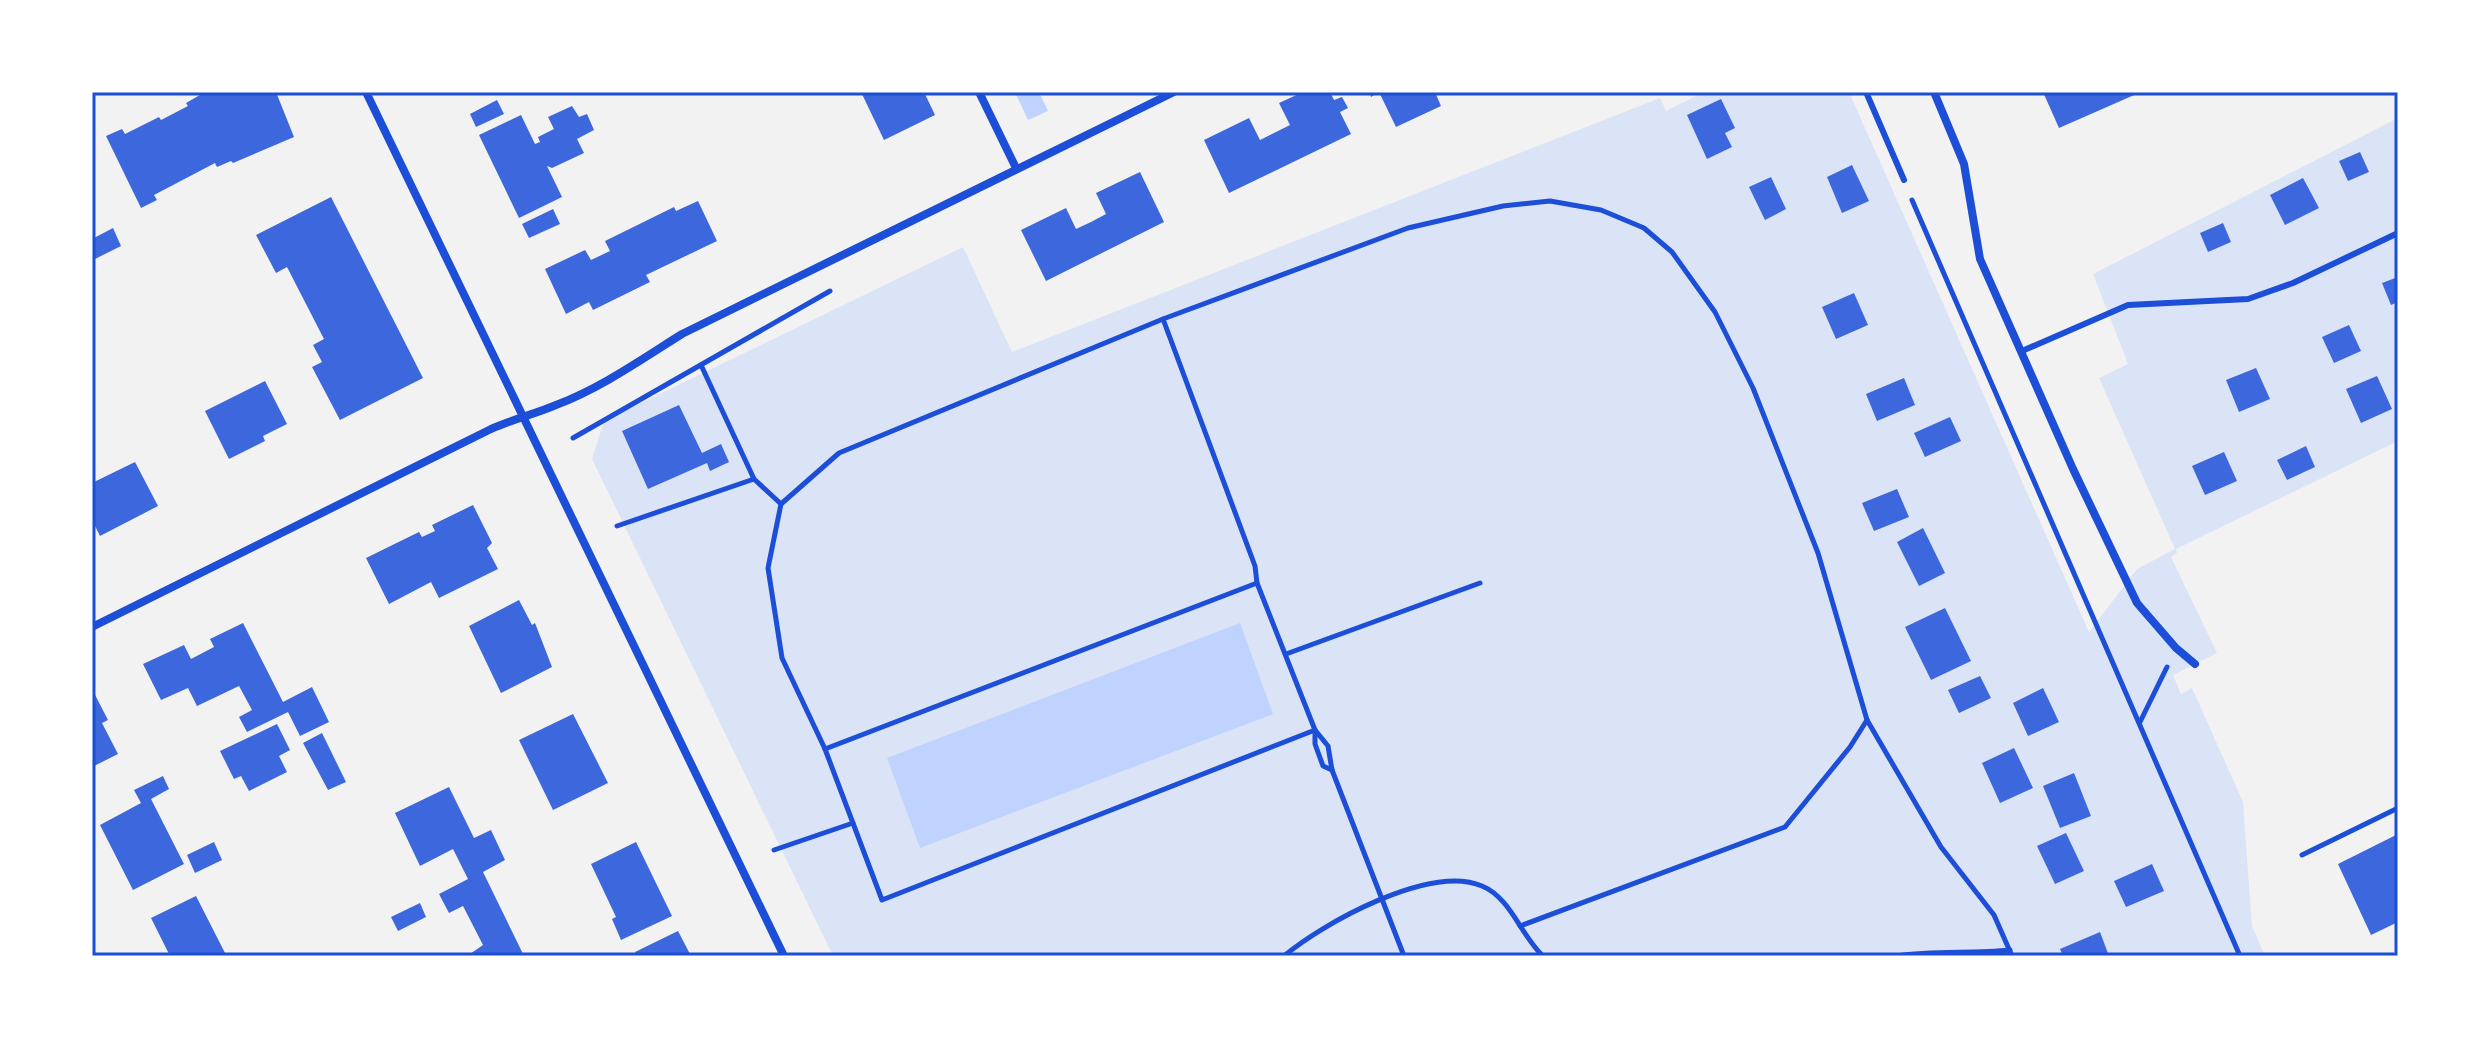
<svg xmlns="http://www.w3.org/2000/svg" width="2490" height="1048" font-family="'Crimson Pro',serif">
  <rect width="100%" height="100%" fill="#f2f2f2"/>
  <!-- green -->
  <polygon fill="#dbe4f7" points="1704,92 1849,92 2089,632 2137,569 2175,549 2099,378 2128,364 2093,274 2398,118 2398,441 2176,549 2177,553 2171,557 2217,653 2173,675 2181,694 2192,688 2243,802 2252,926 2265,956 833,956 592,459 604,421 963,247 1012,352 1660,98 1666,111"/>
  <!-- water -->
  <g fill="#bfd3fe">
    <polygon points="1015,92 1039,92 1048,111 1028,120"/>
    <polygon points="1240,623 1273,714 920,848 887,758"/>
  </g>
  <!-- building -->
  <g fill="#3d67dc">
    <polygon points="198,92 276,92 294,137 233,163 231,161 217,167 215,163 154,195 157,200 141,208 106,136 122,129 125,134 159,117 161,120 188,106 186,103 200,95"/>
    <polygon points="861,92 924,92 935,115 884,140"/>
    <polygon points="1303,92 1330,92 1334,100 1342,97 1348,108 1340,112 1351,134 1229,193 1204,140 1249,118 1260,140 1290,125 1279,103"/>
    <polygon points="1369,92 1435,92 1441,106 1396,127 1379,92 1371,97"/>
    <polygon points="2043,92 2141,92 2059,128"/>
    <polygon points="1721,99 1735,128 1725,133 1732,147 1707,159 1687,115"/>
    <polygon points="497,100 504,114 476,127 470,114"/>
    <polygon points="572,106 579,117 587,114 594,130 577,139 584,153 552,168 547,166 562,197 519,218 479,135 521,115 535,144 540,142 538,137 554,129 548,117"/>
    <polygon points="2360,152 2369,172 2348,181 2339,161"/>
    <polygon points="1852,165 1869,201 1842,213 1827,177"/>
    <polygon points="1140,172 1164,222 1046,281 1021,230 1066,208 1076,229 1091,222 1106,214 1096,193"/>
    <polygon points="1771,177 1786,209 1765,220 1749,187"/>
    <polygon points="2303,178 2319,208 2285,225 2270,195"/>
    <polygon points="331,197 423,378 340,420 312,367 322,362 313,345 324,339 287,267 276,273 256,235"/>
    <polygon points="698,201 717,241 646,275 650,282 593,310 589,302 566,314 545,269 585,250 591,260 610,251 605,241 674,207 676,211"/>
    <polygon points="553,209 560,224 529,238 522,224"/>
    <polygon points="2223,223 2231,242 2208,252 2200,233"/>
    <polygon points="113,228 121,246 95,259 92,239"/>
    <polygon points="2398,277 2398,302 2391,305 2382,283"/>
    <polygon points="1854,293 1868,325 1836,339 1822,307"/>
    <polygon points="2349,325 2361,351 2334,363 2322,337"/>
    <polygon points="2256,368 2270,399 2239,412 2226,380"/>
    <polygon points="2377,376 2392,409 2361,423 2346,389"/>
    <polygon points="1904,378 1915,405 1877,421 1866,394"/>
    <polygon points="265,381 287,424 263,436 265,441 229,459 205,411"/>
    <polygon points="679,405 702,453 721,444 729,462 710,471 707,463 648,489 622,431"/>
    <polygon points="1950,417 1961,441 1925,457 1914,433"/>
    <polygon points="2306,446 2315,467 2287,480 2277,460"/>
    <polygon points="2224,452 2237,481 2205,495 2192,466"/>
    <polygon points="135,462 158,506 100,536 92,520 92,483"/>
    <polygon points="1897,489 1909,517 1874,531 1862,503"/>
    <polygon points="473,505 492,543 487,548 498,569 439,598 431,582 389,604 366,558 419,532 422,537 435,531 432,525"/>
    <polygon points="1923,528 1945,573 1919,586 1897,542"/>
    <polygon points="519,600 532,625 535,623 552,667 501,693 469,626"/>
    <polygon points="1945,608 1971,661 1931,680 1905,627"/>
    <polygon points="243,623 283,702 312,687 329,722 300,736 288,712 247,732 239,717 252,710 239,686 197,706 188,688 161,700 143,664 184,645 191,659 214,647 210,639"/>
    <polygon points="1980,676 1991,698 1959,713 1948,690"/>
    <polygon points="2043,688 2059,722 2028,736 2013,703"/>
    <polygon points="92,689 108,720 102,723 118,754 92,767"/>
    <polygon points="573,714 608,783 553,810 519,740"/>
    <polygon points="277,724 290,750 279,756 287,772 249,791 241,776 234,779 220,751"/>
    <polygon points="322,733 346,782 328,790 303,743"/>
    <polygon points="2014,748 2033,788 2000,803 1982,763"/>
    <polygon points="2074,773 2091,816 2060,828 2043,786"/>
    <polygon points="163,776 169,789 151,799 184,864 133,890 100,825 141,803 134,790"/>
    <polygon points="449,787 474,838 491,830 505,860 483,872 524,956 467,956 483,945 463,906 449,913 439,894 468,879 453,849 420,866 395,813"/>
    <polygon points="2066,833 2084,871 2055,884 2037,846"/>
    <polygon points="2398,834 2398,922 2371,935 2338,864"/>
    <polygon points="214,842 222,860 195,873 187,855"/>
    <polygon points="636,842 672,916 621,940 612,919 616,917 591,864"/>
    <polygon points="2152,864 2164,891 2126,907 2114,881"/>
    <polygon points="196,896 225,953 170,956 151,918"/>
    <polygon points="420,903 426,917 398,931 391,917"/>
    <polygon points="678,931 691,956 637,956 635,952"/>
    <polygon points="2100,932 2109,956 2063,956 2060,949"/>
  </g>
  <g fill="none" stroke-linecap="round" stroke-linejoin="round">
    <!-- path -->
    <g stroke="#1d4ed8" stroke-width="5">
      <polyline points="1912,200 2240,956"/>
      <polyline points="1163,319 1255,566 1257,583"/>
      <polyline points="701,365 754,479 781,504"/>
      <polyline points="573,438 830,291"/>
      <polyline points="617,526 754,479"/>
      <polygon points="1257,583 1315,730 882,900 825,749"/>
      <polyline points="1286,654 1480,583"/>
      <polyline points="2140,722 2167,667"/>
      <polyline points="1315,730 1328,746 1332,770 1404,956"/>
      <polyline points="1315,730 1315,744 1323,766 1332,770"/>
      <polyline points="825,749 782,658 768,568 781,504 839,453 1163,319 1408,228 1503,206 1550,201 1601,210 1644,228 1672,252 1715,312 1753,388 1818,553 1867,720 1941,847 1994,915 2012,956"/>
      <polyline points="774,850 853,823"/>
      <polyline points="2302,855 2398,808"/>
      <polyline points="1520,926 1785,827 1850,747 1867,720"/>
      <path d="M1284,956c39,-33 146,-92 198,-70 29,12 39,50 61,70"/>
      <path d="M1896,956c38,-6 75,-2 114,-6"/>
    </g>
    <!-- service -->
    <g stroke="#1d4ed8" stroke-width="6">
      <polyline points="1866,92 1904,180"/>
      <polyline points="2022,351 2128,305 2248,299 2293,283 2398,233"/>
    </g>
    <!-- minor -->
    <g stroke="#1d4ed8" stroke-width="8">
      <polyline points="366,92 784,956"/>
      <polyline points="979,92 1016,168"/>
      <polyline points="1934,92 1964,164 1980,259 2073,469 2137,603 2176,648 2195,664"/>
      <path d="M92,627l399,-198c22,-10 44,-15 65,-24 45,-17 86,-46 126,-71l492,-242"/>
    </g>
  </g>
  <!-- border -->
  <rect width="2490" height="1048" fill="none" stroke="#ffffff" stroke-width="188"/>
  <rect x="94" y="94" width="2302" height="860" fill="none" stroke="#1d4ed8" stroke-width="3"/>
</svg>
